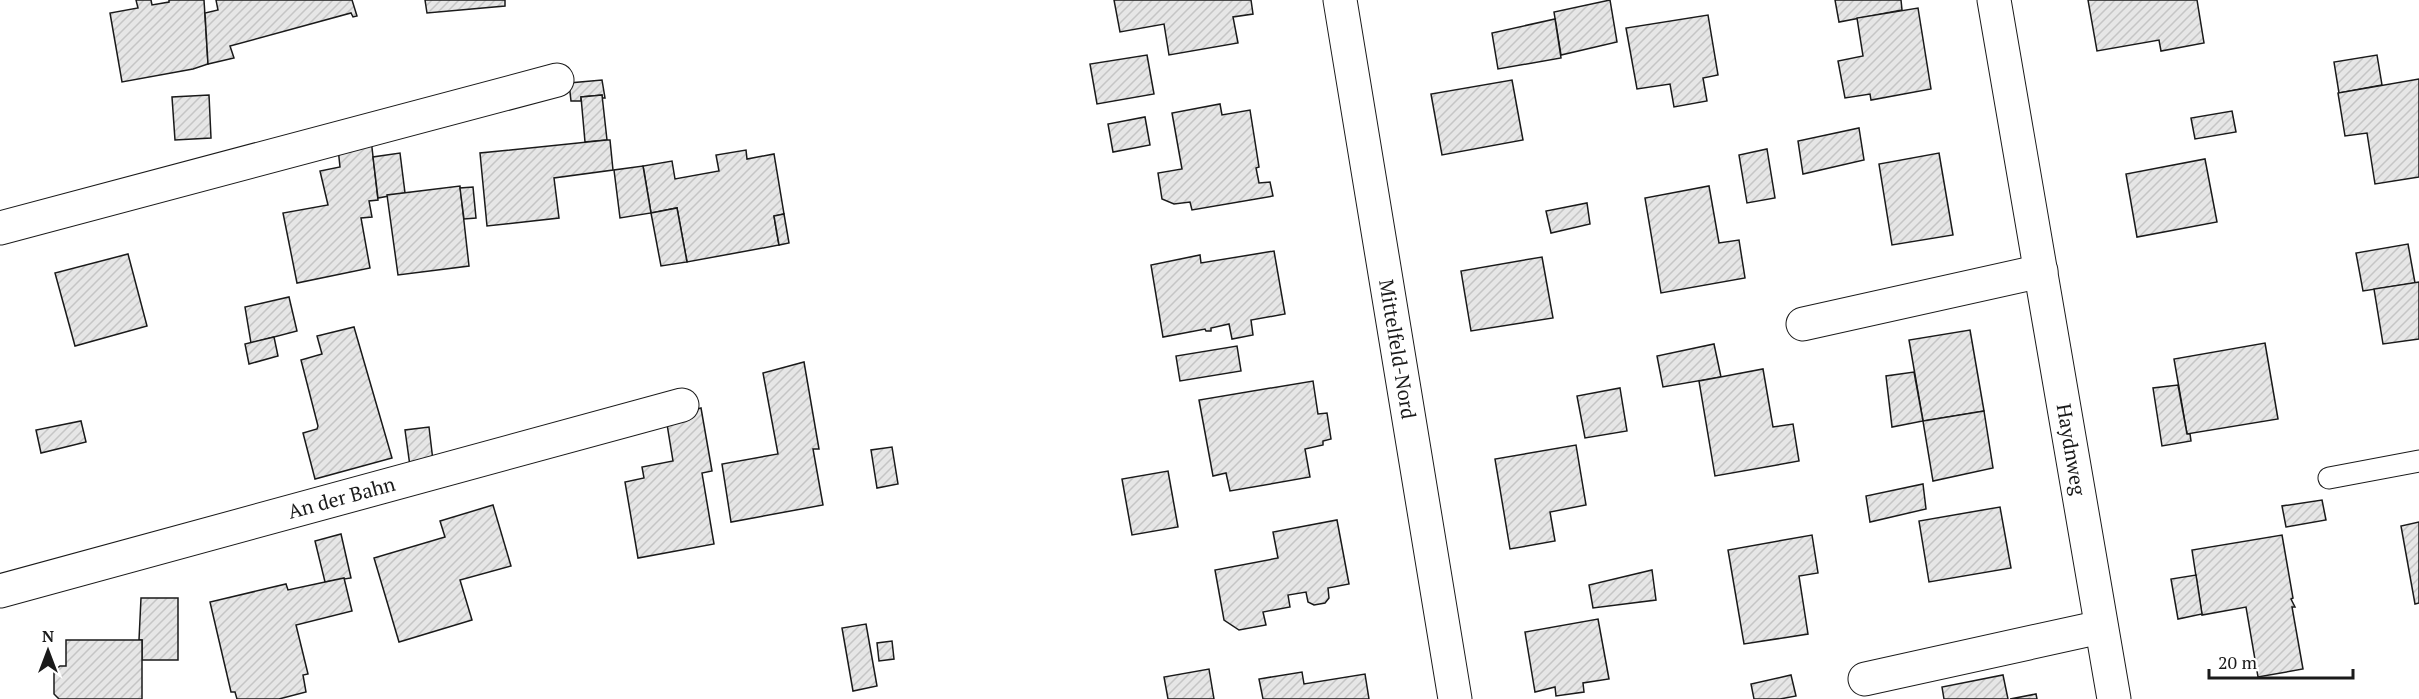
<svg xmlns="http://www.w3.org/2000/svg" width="2419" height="699" font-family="'PT Serif',serif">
  <defs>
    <pattern id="building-hatch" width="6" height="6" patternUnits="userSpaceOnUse" patternTransform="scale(1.5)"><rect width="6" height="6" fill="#e6e6e6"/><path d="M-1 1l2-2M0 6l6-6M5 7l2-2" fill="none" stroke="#c5c5c5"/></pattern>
  </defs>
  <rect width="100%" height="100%" fill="#fff"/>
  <!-- building -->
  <g fill="url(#building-hatch)" stroke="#1a1a1a" stroke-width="1.5">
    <polygon points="136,0 151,0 152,5 169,2 169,0 204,0 208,64 193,69 122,82 110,13 138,8"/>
    <polygon points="216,0 352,0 357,16 353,17 351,13 230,46 234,58 208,64 205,13 218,10"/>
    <polygon points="425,0 505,0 505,6 427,13"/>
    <polygon points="1114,0 1251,0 1253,14 1233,17 1238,43 1169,55 1164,24 1120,32"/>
    <polygon points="1610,0 1617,42 1561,55 1554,12"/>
    <polygon points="1835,0 1901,0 1902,10 1839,22"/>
    <polygon points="2088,0 2197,0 2204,43 2161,51 2159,40 2097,51"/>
    <polygon points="1918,8 1931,89 1871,100 1870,94 1845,98 1838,61 1863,56 1857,18"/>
    <polygon points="1708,15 1718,75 1703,78 1707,101 1674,107 1670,84 1637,89 1626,28"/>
    <polygon points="1555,19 1561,58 1498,69 1492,33"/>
    <polygon points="1147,55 1154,94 1097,104 1090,64"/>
    <polygon points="2377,55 2382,85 2339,93 2334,62"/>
    <polygon points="2419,79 2419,177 2375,184 2367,133 2345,136 2338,93"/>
    <polygon points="602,80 605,98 602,98 602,95 581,97 581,101 571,101 569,83"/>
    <polygon points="1512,80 1523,140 1442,155 1431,94"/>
    <polygon points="209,95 211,138 175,140 172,97"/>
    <polygon points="602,95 607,140 585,142 581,97"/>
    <polygon points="1220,104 1222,115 1250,110 1259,167 1256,168 1259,183 1270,182 1273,196 1192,210 1190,202 1174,204 1162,199 1158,173 1182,169 1172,113"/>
    <polygon points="2232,111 2236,132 2195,139 2191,118"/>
    <polygon points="1145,117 1150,145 1113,152 1108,124"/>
    <polygon points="1859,128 1864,160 1803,174 1798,141"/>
    <polygon points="371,139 378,200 369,201 372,217 361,218 370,268 297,283 283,213 328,205 320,171 340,167 338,148"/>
    <polygon points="607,140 610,140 613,170 554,178 559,218 487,226 480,153"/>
    <polygon points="1767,149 1775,198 1747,203 1739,155"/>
    <polygon points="746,150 747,159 774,154 784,214 774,216 779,245 687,262 677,208 651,213 643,166 672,161 675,179 719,171 716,155"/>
    <polygon points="400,153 405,193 378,198 373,157"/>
    <polygon points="1939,153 1953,235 1892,245 1879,164"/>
    <polygon points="2205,159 2217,222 2137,237 2126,174"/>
    <polygon points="643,166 651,213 620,218 614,170"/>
    <polygon points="460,186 469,266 398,275 387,195"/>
    <polygon points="1709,186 1719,243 1739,240 1745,278 1661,293 1645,198"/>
    <polygon points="473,187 476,218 464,219 460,188"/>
    <polygon points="1587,203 1590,224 1551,233 1546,211"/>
    <polygon points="677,208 687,262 661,266 651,213"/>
    <polygon points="784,214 789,243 779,245 774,216"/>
    <polygon points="2408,244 2415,283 2363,291 2356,253"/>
    <polygon points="1274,251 1285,314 1251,320 1253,335 1232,339 1229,324 1211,328 1211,331 1206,331 1205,329 1163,337 1151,265 1200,255 1201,263"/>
    <polygon points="128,254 147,326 75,346 55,273"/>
    <polygon points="1542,257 1553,318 1471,331 1461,271"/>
    <polygon points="2419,282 2419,339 2383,344 2374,289"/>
    <polygon points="289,297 297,331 251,343 245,307"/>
    <polygon points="354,327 392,458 315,479 303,433 317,429 318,426 301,360 322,354 317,336"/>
    <polygon points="1970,330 1984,411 1923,421 1909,340"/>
    <polygon points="274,337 278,356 249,364 245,344"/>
    <polygon points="2265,343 2278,419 2187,434 2174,359"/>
    <polygon points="1714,344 1721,377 1663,387 1657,356"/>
    <polygon points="1237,346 1241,371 1180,381 1176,356"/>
    <polygon points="804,362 819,449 813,449 823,505 731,522 722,464 778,454 763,373"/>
    <polygon points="1763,369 1773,427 1793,424 1799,461 1715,476 1699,381"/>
    <polygon points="1914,372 1923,421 1892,427 1886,376"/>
    <polygon points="1313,381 1318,414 1327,413 1331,439 1323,441 1323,445 1305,449 1310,477 1230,491 1226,473 1213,476 1199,400"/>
    <polygon points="2178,385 2187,434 2190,434 2191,441 2162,446 2153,388"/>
    <polygon points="1620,388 1627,431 1585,438 1577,396"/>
    <polygon points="701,408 712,471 702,473 714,544 638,558 625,482 644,478 642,467 673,461 666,418"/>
    <polygon points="1984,411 1993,468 1933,481 1923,421"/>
    <polygon points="81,421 86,442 41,453 36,430"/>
    <polygon points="429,427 433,461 410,466 405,430"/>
    <polygon points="1576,445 1586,505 1550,512 1555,541 1510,549 1495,459"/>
    <polygon points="892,447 898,484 877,488 871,450"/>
    <polygon points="1168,471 1178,527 1132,535 1122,479"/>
    <polygon points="1923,484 1926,509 1870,522 1866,496"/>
    <polygon points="2322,500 2326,520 2286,527 2282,506"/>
    <polygon points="493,505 511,566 460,580 472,620 399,642 374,558 445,537 440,521"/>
    <polygon points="2000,507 2011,568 1929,582 1919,521"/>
    <polygon points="1337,520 1349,584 1328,588 1329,598 1325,603 1314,605 1308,602 1306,592 1288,595 1290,607 1263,612 1266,625 1239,630 1224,620 1215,570 1278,558 1273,532"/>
    <polygon points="2419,522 2419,603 2415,604 2401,526"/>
    <polygon points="341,534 351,578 325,582 315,541"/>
    <polygon points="1812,535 1818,573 1799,576 1808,634 1744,644 1728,550"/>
    <polygon points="2282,535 2293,598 2291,599 2295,607 2292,607 2303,669 2258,677 2246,607 2202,615 2192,550"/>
    <polygon points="1652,570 1656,600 1593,608 1589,585"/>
    <polygon points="2196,575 2202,614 2178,619 2171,579"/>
    <polygon points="344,578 352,611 296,625 308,674 303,675 306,692 279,699 237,699 235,692 231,692 210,602 286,584 288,590"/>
    <polygon points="141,598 178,598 178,660 142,660 142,640 139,640"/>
    <polygon points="1598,619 1609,679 1583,683 1584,692 1556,696 1555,687 1535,692 1525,632"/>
    <polygon points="866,624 877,686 853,691 842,628"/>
    <polygon points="66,640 142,640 142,699 59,699 54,694 54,671 60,666 66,666"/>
    <polygon points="892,641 894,659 879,661 877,643"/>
    <polygon points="1209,669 1214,699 1168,699 1164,677"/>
    <polygon points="1302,672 1304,684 1365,674 1369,699 1263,699 1259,679"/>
    <polygon points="1791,675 1796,696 1780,699 1754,699 1751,684"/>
    <polygon points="2003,675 2008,699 1944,699 1942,687"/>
    <polygon points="2036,694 2037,699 2010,699"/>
  </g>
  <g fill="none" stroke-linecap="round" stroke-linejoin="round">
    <!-- service casing -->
    <g stroke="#1a1a1a" stroke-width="23">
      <polyline id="service" points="2329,478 2419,461"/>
    </g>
    <!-- minor casing -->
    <g stroke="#1a1a1a" stroke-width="35">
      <g id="minor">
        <path id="s1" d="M1340,0l115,699"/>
        <path id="s2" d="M1994,0l120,699"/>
        <polyline points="0,228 557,80"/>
        <polyline points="1803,324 2041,271"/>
        <path id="s3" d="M0,591l682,-186"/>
        <polyline points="1865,679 2101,627"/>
      </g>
    </g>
    <!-- service -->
    <use href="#service" stroke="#fff" stroke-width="21"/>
    <!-- minor -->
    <use href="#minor" stroke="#fff" stroke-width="33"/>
  </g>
  <g text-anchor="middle" stroke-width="4.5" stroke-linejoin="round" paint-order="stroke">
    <!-- street labels -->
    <g font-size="20" fill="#1a1a1a" stroke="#fff">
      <text dy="7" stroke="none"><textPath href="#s1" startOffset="354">Mittelfeld-Nord</textPath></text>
      <text dy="7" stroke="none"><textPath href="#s2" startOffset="456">Haydnweg</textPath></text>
      <text dy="7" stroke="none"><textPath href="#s3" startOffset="354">An der Bahn</textPath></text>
    </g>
  </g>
  <!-- north arrow -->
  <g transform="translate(48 651)" stroke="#ffffff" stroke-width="4.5" paint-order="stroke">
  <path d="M0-4.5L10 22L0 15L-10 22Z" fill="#1a1a1a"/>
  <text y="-9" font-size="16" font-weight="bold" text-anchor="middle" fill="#1a1a1a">N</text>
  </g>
  <!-- scale -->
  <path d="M2209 669v9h144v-9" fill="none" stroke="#1a1a1a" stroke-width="3"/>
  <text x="2218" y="669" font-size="18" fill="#1a1a1a" stroke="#ffffff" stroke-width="4.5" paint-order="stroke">20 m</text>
</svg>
